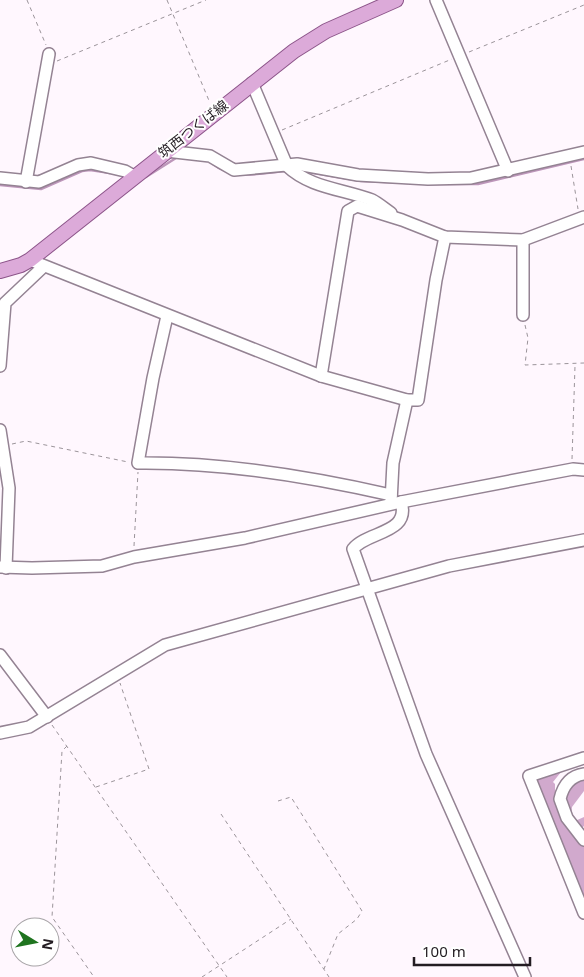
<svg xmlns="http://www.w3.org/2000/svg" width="584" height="977" font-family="'Noto Sans','Noto Sans JP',sans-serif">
  <rect width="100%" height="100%" fill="#fff7fe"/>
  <!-- forest -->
  <polygon fill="#d1a9cd" points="559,771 561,772 553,782 555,784 555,794 559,794 584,773 584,791 572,807 571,818 575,821 584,817 584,826 581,829 584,832 584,901 536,783 538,778"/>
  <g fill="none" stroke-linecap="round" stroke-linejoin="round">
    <!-- stream -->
    <g stroke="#bd96ba" stroke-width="2.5">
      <path d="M213,164c21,17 48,9 73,7"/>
      <polyline points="302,171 361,181 408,183"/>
      <polyline points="146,177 176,158"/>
      <polyline points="426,184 478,184 584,159"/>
      <polyline points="0,185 41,189 82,171 90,170 110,173"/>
    </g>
    <!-- minor casing -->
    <g stroke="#948393" stroke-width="14">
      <g id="minor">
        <polyline points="436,0 508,171"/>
        <path d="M252,83l35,83c23,22 56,23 85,34 6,3 13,9 19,13"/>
        <polyline points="166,151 210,156 234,170 297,164 358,175 428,179 471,178 584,152"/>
        <polyline points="0,178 39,182 78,165 91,163 125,171 134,176"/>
        <polyline points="26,182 49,54"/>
        <polyline points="30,260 321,376 407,400 418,400 436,280 445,237"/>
        <polyline points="523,315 523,240"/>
        <path d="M167,316l-14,62 -15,85c85,-1 170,13 253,32"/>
        <polyline points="0,366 5,303 43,267"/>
        <polyline points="321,376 348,211 357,206 402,220 445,237 523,240 584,217"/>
        <polyline points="0,430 9,488 6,568"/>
        <polyline points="391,502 393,463 407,400"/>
        <path d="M401,502c10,32 -34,29 -48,47l73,205 99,223"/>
        <polyline points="0,567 32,568 102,566 134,557 245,538 401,502 573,469 584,470"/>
        <polyline points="0,655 47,717"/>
        <polyline points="0,733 29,727 165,645 449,566 584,540"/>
        <polyline points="584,758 529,776 584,913"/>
        <path d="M584,774c-14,2 -21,12 -24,25l7,19 17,22"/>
      </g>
    </g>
    <!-- major casing -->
    <g stroke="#8c5489" stroke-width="16">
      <polyline id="major" points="0,271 21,265 30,260 294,51 326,31 396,0"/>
    </g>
    <!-- path -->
    <g stroke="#9b949a" stroke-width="1" stroke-dasharray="4 4" stroke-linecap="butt">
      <polyline points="27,0 46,45"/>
      <polyline points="167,0 210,103"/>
      <polyline points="469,52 584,5"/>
      <polyline points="57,61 206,0"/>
      <polyline points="282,130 452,59"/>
      <polyline points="571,166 578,209"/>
      <polyline points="525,325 528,338 525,365 584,363"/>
      <polyline points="12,444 26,441 128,462"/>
      <polyline points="572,459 575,366"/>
      <polyline points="134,546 138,472"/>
      <polyline points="52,725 227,977"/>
      <polyline points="67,746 62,751 52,917 94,977"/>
      <polyline points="96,787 149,769 120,683"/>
      <polyline points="278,801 291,797 362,911 357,919 338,934 324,969"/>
      <polyline points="221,814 329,977"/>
      <polyline points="202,977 291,919"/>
    </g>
    <!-- minor -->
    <use href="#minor" stroke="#fff" stroke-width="11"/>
    <!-- major -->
    <use href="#major" stroke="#dcaad9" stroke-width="14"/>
  </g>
  <g text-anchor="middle" stroke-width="4" stroke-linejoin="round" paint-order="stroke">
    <!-- street labels -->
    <g font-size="14" fill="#231c22" stroke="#fff">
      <text transform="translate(193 129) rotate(-38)" y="5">筑西つくば線</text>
    </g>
  </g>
  <!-- north arrow -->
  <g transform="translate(35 942) rotate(100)"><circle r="24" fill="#ffffff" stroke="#a7a4a7"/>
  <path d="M0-4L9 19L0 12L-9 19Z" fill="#1f741f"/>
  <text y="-8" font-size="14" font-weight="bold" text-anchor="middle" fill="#231c22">N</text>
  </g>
  <!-- scale -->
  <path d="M414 957v8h116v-8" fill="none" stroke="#231c22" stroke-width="2.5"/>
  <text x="422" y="957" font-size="15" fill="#231c22" stroke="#ffffff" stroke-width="4" paint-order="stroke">100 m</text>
</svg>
